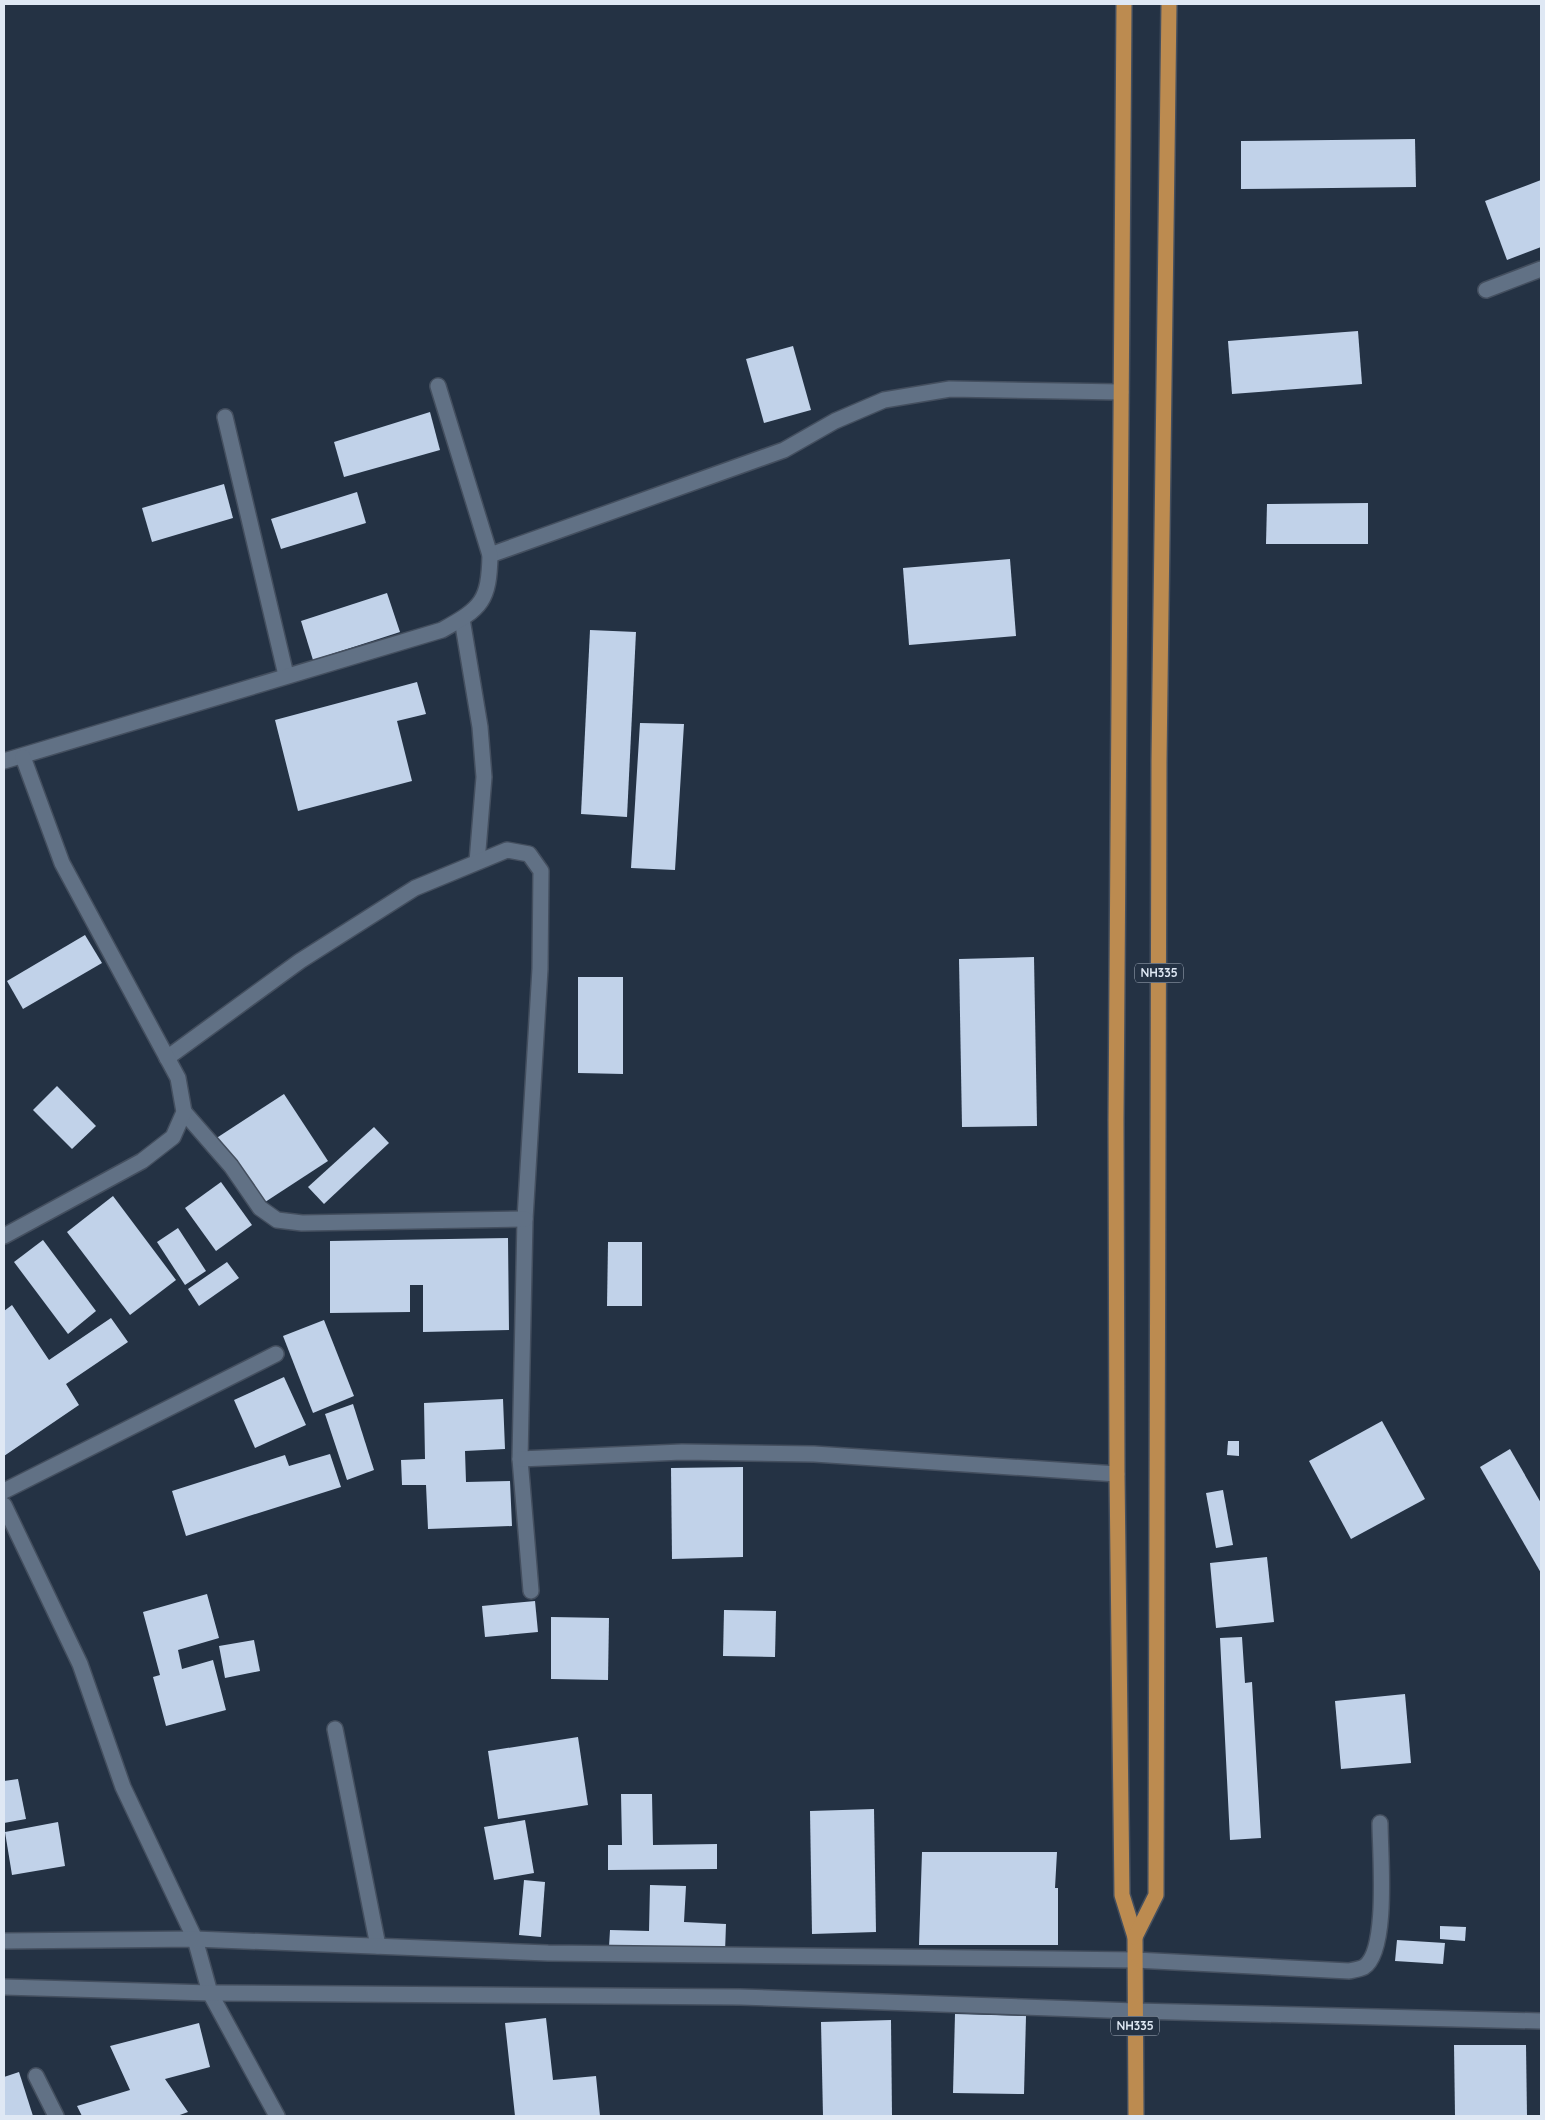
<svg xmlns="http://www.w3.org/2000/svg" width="1545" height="2120" font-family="Quicksand,sans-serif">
  <rect width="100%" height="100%" fill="#243244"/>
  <!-- building -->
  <g fill="#c1d2e9">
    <polygon points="1415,139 1416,187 1241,189 1241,141"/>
    <polygon points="1541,180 1541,247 1507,260 1485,201"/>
    <polygon points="1358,331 1362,384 1232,394 1228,341"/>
    <polygon points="793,346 811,410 764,423 746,359"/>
    <polygon points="430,412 440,450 344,477 334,442"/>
    <polygon points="224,484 233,518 152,542 142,508"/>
    <polygon points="357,492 366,523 281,549 271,519"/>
    <polygon points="1368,503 1368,544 1266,544 1267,504"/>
    <polygon points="1010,559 1016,636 909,645 903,568"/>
    <polygon points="387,593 400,632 313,660 301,621"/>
    <polygon points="590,630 636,632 627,817 581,814"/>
    <polygon points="417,682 426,714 397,721 412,781 298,811 275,720"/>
    <polygon points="640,723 684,724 675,870 631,868"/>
    <polygon points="85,935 102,963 23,1009 7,981"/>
    <polygon points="1034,957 1037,1126 962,1127 959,959"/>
    <polygon points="578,977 623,977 623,1074 578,1073"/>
    <polygon points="57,1086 96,1126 72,1149 33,1110"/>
    <polygon points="284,1094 328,1161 259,1206 215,1139"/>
    <polygon points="374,1127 389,1143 324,1204 308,1187"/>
    <polygon points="221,1182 252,1225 216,1251 185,1208"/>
    <polygon points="113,1196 176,1280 130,1315 67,1232"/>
    <polygon points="178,1228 206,1271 185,1285 157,1242"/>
    <polygon points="508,1238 509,1330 423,1332 423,1285 410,1285 410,1312 330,1313 330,1241"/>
    <polygon points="43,1240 96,1311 68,1334 14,1262"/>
    <polygon points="608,1242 642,1242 642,1306 607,1306"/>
    <polygon points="227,1262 239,1278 199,1306 188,1289"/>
    <polygon points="12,1305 49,1360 111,1318 128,1342 66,1384 79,1405 4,1456 4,1311"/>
    <polygon points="324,1320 354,1396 313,1413 283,1336"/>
    <polygon points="284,1377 306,1425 255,1448 234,1400"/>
    <polygon points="503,1399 505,1449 465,1451 466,1482 510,1481 512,1526 428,1529 426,1485 402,1485 401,1460 425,1459 424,1403"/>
    <polygon points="353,1404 374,1470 347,1480 325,1414"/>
    <polygon points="1382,1421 1425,1499 1351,1539 1309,1461"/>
    <polygon points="1228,1441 1239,1441 1239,1456 1227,1455"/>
    <polygon points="1510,1449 1541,1503 1541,1573 1480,1467"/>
    <polygon points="330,1454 341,1487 186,1536 172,1491 285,1455 289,1466"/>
    <polygon points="743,1467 743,1557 672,1559 671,1468"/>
    <polygon points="1223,1490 1233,1545 1216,1548 1206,1493"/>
    <polygon points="1267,1557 1274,1622 1216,1628 1210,1563"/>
    <polygon points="207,1594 219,1638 178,1650 182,1669 213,1660 226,1710 166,1726 153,1677 160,1675 143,1612"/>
    <polygon points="535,1601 538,1632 485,1637 482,1606"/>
    <polygon points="724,1610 776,1611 775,1657 723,1656"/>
    <polygon points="551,1617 609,1618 608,1680 551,1679"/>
    <polygon points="1242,1637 1245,1683 1252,1682 1261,1838 1230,1840 1220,1638"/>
    <polygon points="254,1640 260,1671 225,1678 219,1646"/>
    <polygon points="1405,1694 1411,1763 1341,1769 1335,1701"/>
    <polygon points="578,1737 588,1805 498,1819 488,1751"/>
    <polygon points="18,1779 26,1819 4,1823 4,1781"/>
    <polygon points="621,1794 652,1794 653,1845 717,1844 717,1869 608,1870 608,1845 622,1845"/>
    <polygon points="874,1809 876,1932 812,1934 810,1811"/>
    <polygon points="525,1820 534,1873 494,1880 484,1827"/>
    <polygon points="58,1822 65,1866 12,1875 5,1832"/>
    <polygon points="922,1852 1057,1852 1055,1888 1058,1888 1058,1945 919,1945"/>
    <polygon points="524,1880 545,1882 541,1937 519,1935"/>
    <polygon points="650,1885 686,1886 684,1922 726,1924 725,1952 609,1947 610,1930 649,1931"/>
    <polygon points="1440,1926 1466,1927 1465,1941 1440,1939"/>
    <polygon points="1397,1940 1445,1943 1443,1964 1395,1961"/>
    <polygon points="955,2014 1026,2016 1024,2094 953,2093"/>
    <polygon points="546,2018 553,2080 596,2076 600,2116 515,2116 505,2023"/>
    <polygon points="891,2020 892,2116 823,2116 821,2022"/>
    <polygon points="199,2023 210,2067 165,2079 188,2112 177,2116 82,2116 77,2106 130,2090 110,2046"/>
    <polygon points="1454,2045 1526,2045 1527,2116 1455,2116"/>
    <polygon points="19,2072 33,2116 4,2116 4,2077"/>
  </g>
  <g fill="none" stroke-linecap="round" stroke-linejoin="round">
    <!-- lane casing -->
    <g stroke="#444f5f" stroke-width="18">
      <path id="lane" d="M1135,1960l214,11c5,-1 11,-2 15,-4 25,-16 16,-115 16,-144"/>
    </g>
    <!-- street casing -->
    <g stroke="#444f5f" stroke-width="18">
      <g id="street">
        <polyline points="1486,290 1541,269"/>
        <polyline points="225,417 286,675"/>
        <polyline points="490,555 784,450 835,421 884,400 950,389 1121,392"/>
        <polyline points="462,619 480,727 484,777 477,862"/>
        <path d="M4,761l438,-131c40,-22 47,-29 48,-75l-52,-169"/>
        <polyline points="167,1058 300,961 415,888 507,850 529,854 541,871 540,969 525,1219 520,1459 531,1591"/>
        <polyline points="184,1112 231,1166 260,1208 277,1220 302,1223 525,1219"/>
        <polyline points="4,1236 142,1161 173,1137 184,1112 178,1078 62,863 23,757"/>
        <polyline points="520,1459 682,1452 814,1454 1117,1474"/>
        <polyline points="4,1491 276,1354"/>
        <polyline points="4,1505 80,1664 123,1787 195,1939 210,1993 277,2116"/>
        <polyline points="335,1729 378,1946"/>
        <polyline points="4,1941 195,1939 548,1953 1135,1960"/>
        <polyline points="4,1987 210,1993 740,1997 1135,2011 1541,2021"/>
        <polyline points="36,2076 56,2116"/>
      </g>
    </g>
    <!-- highway casing -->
    <g stroke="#444f5f" stroke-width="18">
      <g id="highway">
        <polyline points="1124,4 1116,1120 1117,1474 1122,1895 1135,1937 1136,2116"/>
        <polyline points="1135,1937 1156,1895 1159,761 1169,4"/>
      </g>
    </g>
    <!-- lane -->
    <use href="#lane" stroke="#617185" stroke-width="15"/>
    <!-- street -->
    <use href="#street" stroke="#617185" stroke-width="15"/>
    <!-- highway -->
    <use href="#highway" stroke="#bc8b50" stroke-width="15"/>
  </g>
  <g text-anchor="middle" stroke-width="5" stroke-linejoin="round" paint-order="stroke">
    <!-- shield labels -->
    <g fill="#243244" stroke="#a7b1bf" stroke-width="1">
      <rect x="1135" y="963.5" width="48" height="19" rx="4"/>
      <rect x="1111" y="2016.5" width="48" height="19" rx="4"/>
    </g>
    <g font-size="12" font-weight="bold" fill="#dfe8f4">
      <text x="1159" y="977">NH335</text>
      <text x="1135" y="2030">NH335</text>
    </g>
  </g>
  <!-- border -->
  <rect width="1545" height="2120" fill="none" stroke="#dfe8f4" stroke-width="10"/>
</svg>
